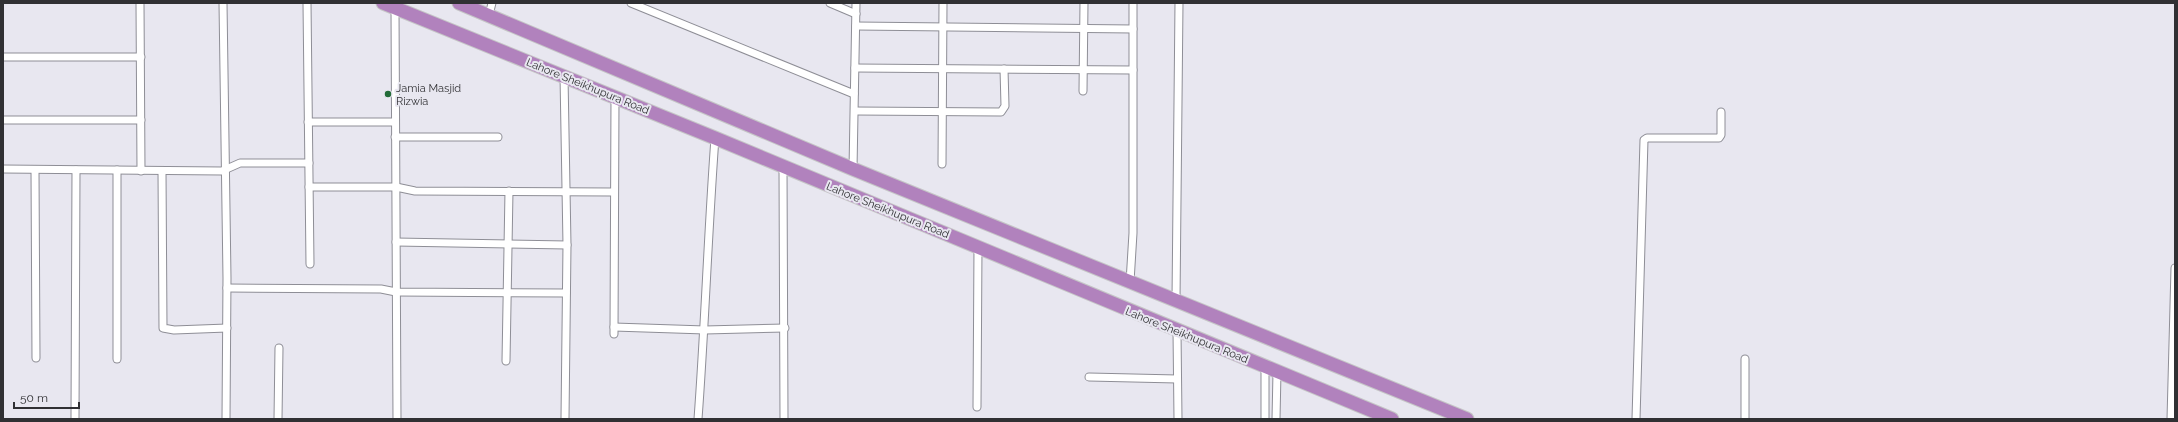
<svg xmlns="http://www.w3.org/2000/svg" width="2178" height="422" font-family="Raleway,sans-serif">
  <rect width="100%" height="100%" fill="#e8e7f0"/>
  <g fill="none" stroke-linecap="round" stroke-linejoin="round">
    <!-- street casing -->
    <g stroke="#8e8e96" stroke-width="9">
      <g id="street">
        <polyline points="140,3 141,171"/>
        <polyline points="223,3 227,278 226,419"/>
        <polyline points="307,3 310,264"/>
        <polyline points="631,3 854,94"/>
        <polyline points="830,3 856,14"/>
        <polyline points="395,8 397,419"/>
        <polyline points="489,15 492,3"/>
        <polyline points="856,26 1133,29"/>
        <polyline points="3,57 141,57"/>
        <polyline points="855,68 1133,70"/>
        <polyline points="564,76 567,245 565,419"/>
        <polyline points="1083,91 1084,3"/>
        <polyline points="855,111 1001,112 1005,106 1004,69"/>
        <polyline points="3,120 141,120"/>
        <polyline points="308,122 395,122"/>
        <polyline points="395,137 498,137"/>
        <polyline points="942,164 943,3"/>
        <polyline points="783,167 784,419"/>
        <polyline points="3,169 222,171 240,163 309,163"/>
        <polyline points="853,169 856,3"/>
        <polyline points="35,170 36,358"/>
        <polyline points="117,170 117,359"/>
        <polyline points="162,171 163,328 174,330 227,328"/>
        <polyline points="309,187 396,187 415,191 613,192"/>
        <polyline points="396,242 567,245"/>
        <polyline points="1130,282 1133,233 1133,3"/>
        <polyline points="227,288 381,289 396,292 566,293"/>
        <polyline points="1176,300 1179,3"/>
        <polyline points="614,327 705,330 785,328"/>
        <polyline points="1177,331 1178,419"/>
        <polyline points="614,334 615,97"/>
        <polyline points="506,361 509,191"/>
        <polyline points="1089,377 1177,379"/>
        <polyline points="977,407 978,247"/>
        <polyline points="75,419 76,170"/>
        <polyline points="278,419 279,348"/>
        <path d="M698,419c7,-94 10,-187 17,-281"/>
        <polyline points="1265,419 1265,367"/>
        <polyline points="1276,419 1277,372"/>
        <polyline points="1636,419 1644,140 1647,138 1719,138 1721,135 1721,112"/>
        <polyline points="1745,419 1745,359"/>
        <polyline points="2171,419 2175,268"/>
      </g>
    </g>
    <!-- highway casing -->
    <g stroke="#c5c5c6" stroke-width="15">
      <g id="highway">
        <polyline points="383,3 715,138 1392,419"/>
        <polyline points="459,3 853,169 1467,419"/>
      </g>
    </g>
    <!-- street -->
    <use href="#street" stroke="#fff" stroke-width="7"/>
    <!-- highway -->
    <use href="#highway" stroke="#b182bd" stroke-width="13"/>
  </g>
  <!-- markers -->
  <circle fill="#226b38" stroke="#e8e7f0" stroke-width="1.5" cx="388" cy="94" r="4"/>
  <g text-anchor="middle" stroke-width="4" stroke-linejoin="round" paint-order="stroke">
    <!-- street labels -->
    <g font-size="11" fill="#303033" stroke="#e8e7f0">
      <text transform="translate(588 86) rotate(22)" y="4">Lahore Sheikhupura Road</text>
      <text transform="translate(888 210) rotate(22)" y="4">Lahore Sheikhupura Road</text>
      <text transform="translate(1187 335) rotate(22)" y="4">Lahore Sheikhupura Road</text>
    </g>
    <!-- poi labels -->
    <g font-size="11" fill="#303033" stroke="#e8e7f0" text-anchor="start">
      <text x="396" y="92">Jamia Masjid<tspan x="396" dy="13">Rizwia</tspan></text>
    </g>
  </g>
  <!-- border -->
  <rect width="2178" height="422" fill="none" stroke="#303033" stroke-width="8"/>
  <!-- scale -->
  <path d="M14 402v6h65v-6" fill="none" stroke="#303033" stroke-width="2"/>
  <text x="20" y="402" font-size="12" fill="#303033" stroke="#e8e7f0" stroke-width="3" paint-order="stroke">50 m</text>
</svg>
